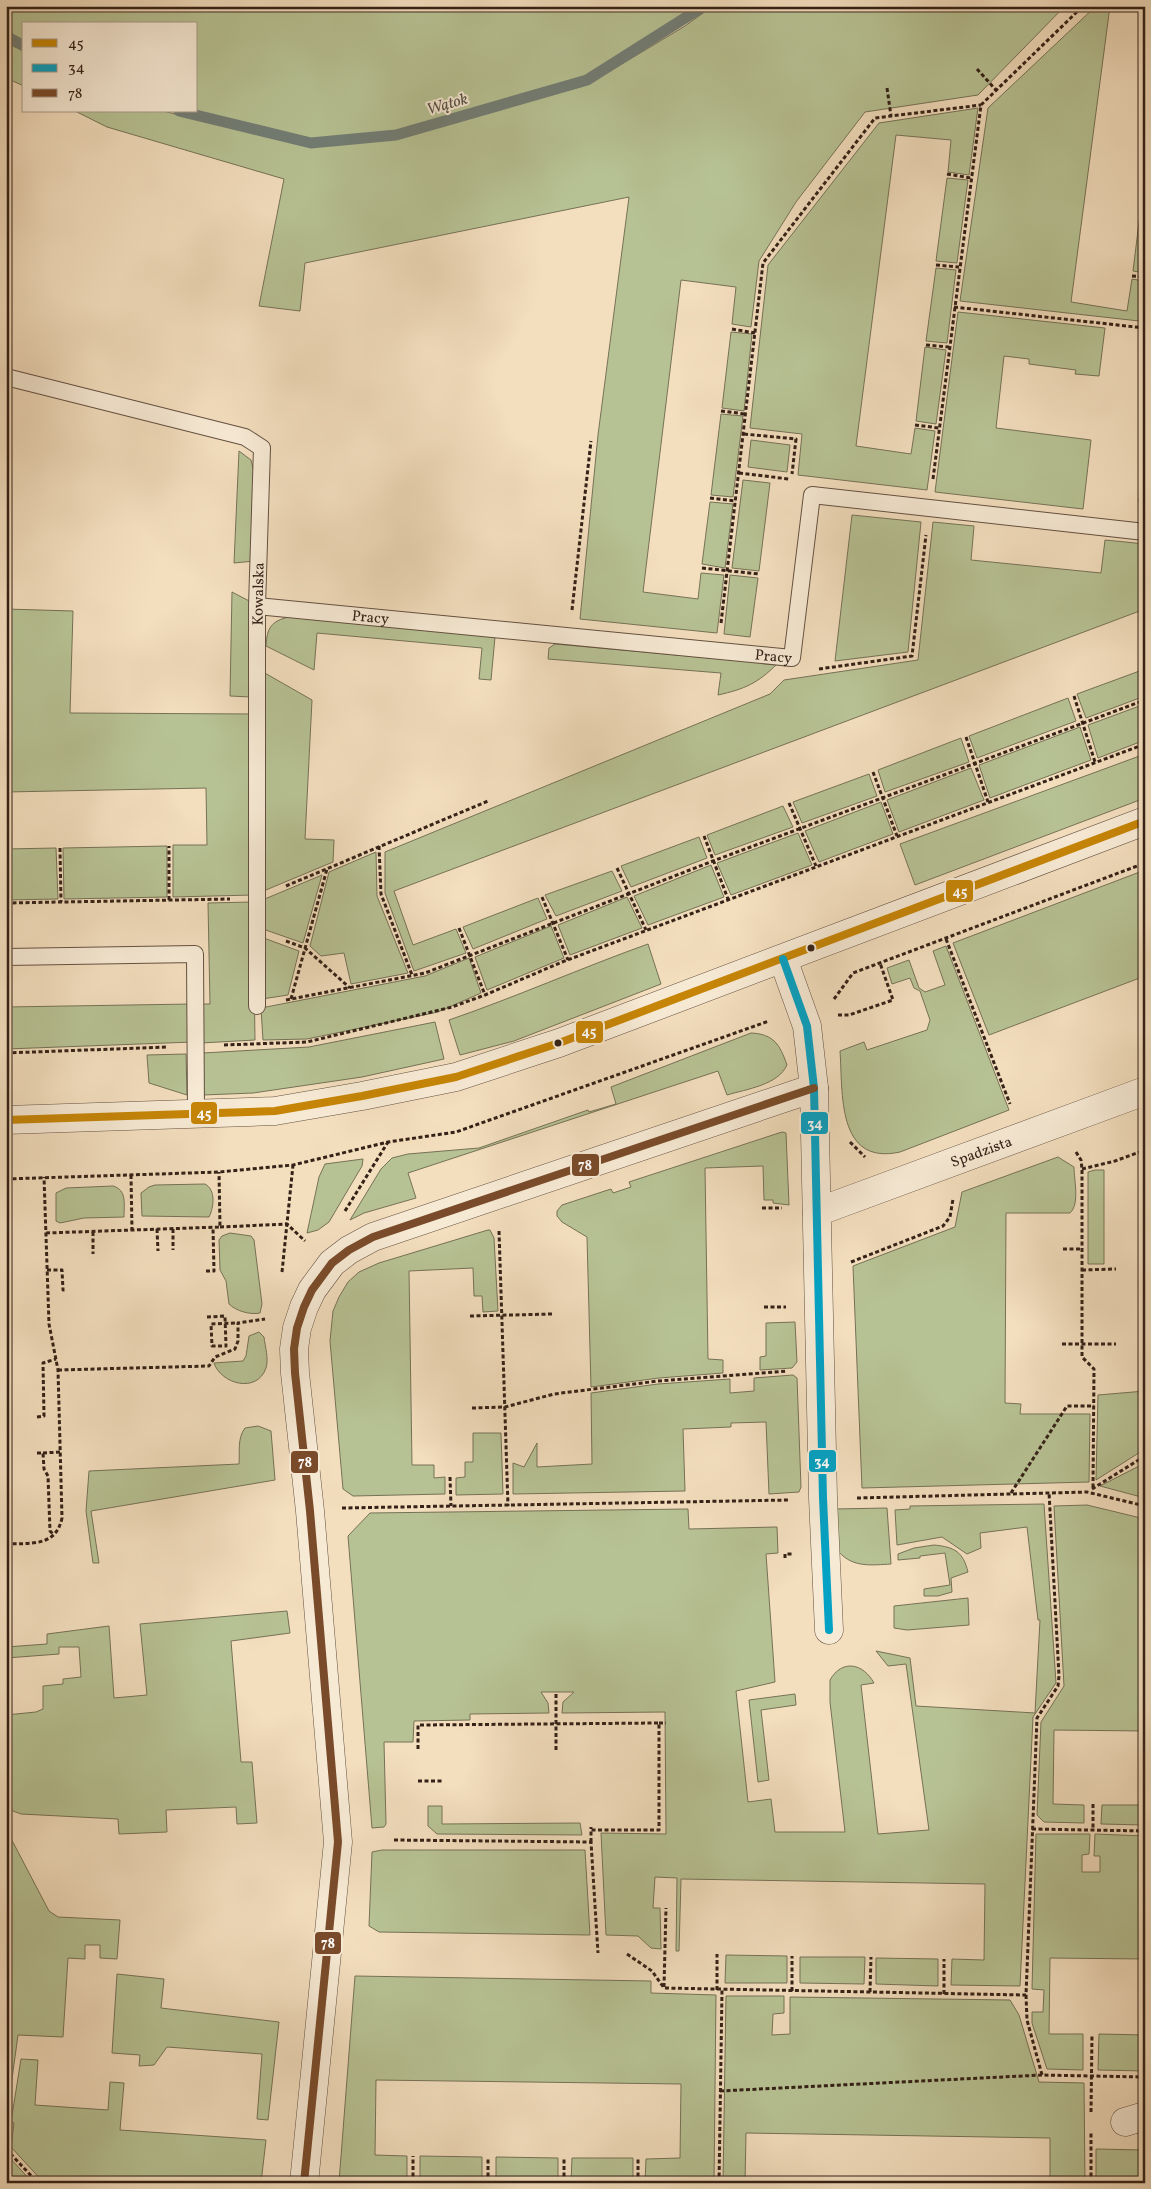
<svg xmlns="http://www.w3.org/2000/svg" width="1151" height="2189" font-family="Vollkorn,serif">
  <rect width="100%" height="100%" fill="#f3debe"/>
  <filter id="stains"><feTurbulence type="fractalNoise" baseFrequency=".004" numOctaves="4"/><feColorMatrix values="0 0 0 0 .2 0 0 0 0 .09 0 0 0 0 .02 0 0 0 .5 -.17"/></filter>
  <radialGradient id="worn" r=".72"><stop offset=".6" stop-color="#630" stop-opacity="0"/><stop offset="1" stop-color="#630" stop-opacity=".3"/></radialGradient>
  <!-- green -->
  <g fill="#b7c294" stroke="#767256">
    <polygon points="6,6 700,6 585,77 397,131 312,139 196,111 196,24 24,24 24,41 6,31"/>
    <polygon points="713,6 1065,6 978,95 865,112 796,202 759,261 751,327 732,324 736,287 681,280 643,592 698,599 701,573 724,575 717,633 580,619 598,435 629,197 305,263 300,311 259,306 284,179 107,127 75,111 163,111 311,147 398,138 587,85 685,26"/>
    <polygon points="1096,6 1110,6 1071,302 1127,311 1132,279 1144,281 1139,321 960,301 988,108"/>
    <polygon points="6,43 24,51 24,86 6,78"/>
    <polygon points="978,108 969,175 948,172 951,140 896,135 856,446 911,454 915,428 935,431 927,490 798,475 802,434 750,428 768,265 879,123"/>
    <polygon points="947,178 968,180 957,263 936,261"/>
    <polygon points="1142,198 1145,199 1145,273 1133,271"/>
    <polygon points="936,268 956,270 947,343 926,341"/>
    <polygon points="958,312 1105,328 1099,376 1075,374 1076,370 1029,364 1029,359 1004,356 996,428 1091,440 1083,509 935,492"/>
    <polygon points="731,332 752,334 744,411 722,408"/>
    <polygon points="925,347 946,350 936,424 916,421"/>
    <polygon points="721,414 743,416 733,497 711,495"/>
    <polygon points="751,440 790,445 787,472 748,467"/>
    <polygon points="239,451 251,460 254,472 254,561 234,563"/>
    <polygon points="743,480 770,483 759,571 732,568"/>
    <polygon points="710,502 733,504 725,568 702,564"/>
    <polygon points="852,515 921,522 908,652 835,661"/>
    <polygon points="933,522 974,526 971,560 1101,573 1105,540 1145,544 1145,609 394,891 413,945 456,929 466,953 414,971 385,893 385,852 770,694 784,680 918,660"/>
    <polygon points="730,575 758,578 750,637 724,634"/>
    <polygon points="232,592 253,603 251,697 230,696"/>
    <polygon points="6,609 73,611 70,713 253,714 253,895 173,897 173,845 207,845 206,788 6,792"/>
    <path d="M289,617l206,20 -4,43 -12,-1 3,-31 -165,-15 -3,37 -48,-24c1,-18 5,-25 23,-29z"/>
    <path d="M555,644l222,20c-19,19 -32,25 -59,31l3,-22 -173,-14 1,-11z"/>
    <polygon points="1145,669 1145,696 1086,718 1077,694"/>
    <polygon points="263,672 312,700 305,839 334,840 333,862 261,892"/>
    <polygon points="1068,698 1076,721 977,758 969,736"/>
    <polygon points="1145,704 1145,740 1098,758 1088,725"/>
    <polygon points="1080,727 1091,760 990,798 979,765"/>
    <polygon points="961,738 969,762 885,792 878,770"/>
    <polygon points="1145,754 1145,798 915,885 900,844"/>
    <polygon points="971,768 984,800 899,832 887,800"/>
    <polygon points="869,774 877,796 802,823 793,802"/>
    <polygon points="881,802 893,834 819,862 805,831"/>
    <polygon points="783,806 793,827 715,855 707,835"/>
    <polygon points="798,833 812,865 731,895 717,863"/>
    <polygon points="699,837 707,858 631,887 621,866"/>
    <polygon points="167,846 167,897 64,899 63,848"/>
    <polygon points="56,848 58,899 6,900 6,849"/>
    <polygon points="376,852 377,896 408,973 351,984 344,953 321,956 310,946 329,872"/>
    <polygon points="711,865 724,897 648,925 634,896"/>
    <polygon points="1145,870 1145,903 1141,904 1145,914 1145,976 989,1035 953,943"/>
    <polygon points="612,871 622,891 556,916 545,895"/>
    <polygon points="322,875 303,943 260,928 260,901"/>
    <polygon points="627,897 642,928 570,955 558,925"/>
    <polygon points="538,898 547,919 473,949 463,927"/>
    <polygon points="253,902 255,1040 201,1043 200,1004 210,1004 208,903"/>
    <polygon points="551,926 564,958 487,990 475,957"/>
    <polygon points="261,937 299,951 288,995 262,999"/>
    <path d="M648,944l13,40 -147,57 -54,14 -11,-35c67,-23 132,-52 199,-76z"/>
    <path d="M946,946l63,164 -109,42c-64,14 -57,-60 -60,-101l24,-9 3,8 60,-20 3,-10 -10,-29 -6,-3 -4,-10 -18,6 -5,-16 22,-8 10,28 6,4 20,-7 -12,-34z"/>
    <polygon points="469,958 481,993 438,1012 307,1039 263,1040 261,1008 425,976"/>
    <polygon points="192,1004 193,1042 6,1049 6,1007"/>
    <polygon points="435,1022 444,1059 362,1077 253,1093 203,1095 203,1053 309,1047"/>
    <path d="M751,1033c23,1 29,12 36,32 -9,20 -40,24 -60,30l-9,-24 -310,102 8,25 -52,15 -14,7 31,-51 11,-11 16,-4 71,-6 109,-38 1,2 27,-8 -5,-17z"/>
    <polygon points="186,1054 187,1095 149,1083 147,1055"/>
    <polygon points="782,1132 786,1133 789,1205 773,1203 773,1200 764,1200 763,1166 705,1168 708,1359 723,1360 723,1373 659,1378 591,1387 587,1237 562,1222 557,1216 557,1211 562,1205 611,1189 613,1193 631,1187 629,1182"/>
    <path d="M1058,1157l16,10c0,13 6,37 -4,46h-64l-1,190 16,1 -1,10h70l-1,68 -227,6 -9,-222 102,-39 7,-35z"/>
    <polygon points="363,1159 362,1166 329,1222 318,1230 307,1233 319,1177 325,1164"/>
    <polygon points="1095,1170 1104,1170 1104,1264 1088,1264 1088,1172"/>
    <path d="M205,1184c11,6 9,23 4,33l-67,-1 -1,-23 8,-6 6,-2z"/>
    <path d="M113,1186c14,4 11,18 11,31l-40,1 -24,5 -4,-2v-28l10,-5z"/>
    <polygon points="488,1230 490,1230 494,1238 498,1311 483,1312 482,1296 474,1296 473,1268 409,1271 412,1465 434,1465 434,1478 445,1477 445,1494 353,1496 343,1489 330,1341 333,1311 339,1297 348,1282 359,1272 379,1263"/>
    <path d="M230,1233l21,3 3,4 8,64 -2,9c-10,2 -24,-2 -31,-9l-3,-23 -6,-11 -1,-30 3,-4z"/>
    <polygon points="795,1322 797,1362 792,1368 760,1370 760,1357 766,1356 766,1323"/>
    <path d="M259,1332l5,5c1,9 5,22 2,31 -9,26 -45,16 -52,-5l29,-2 3,-5 3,-20z"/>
    <polygon points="793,1375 797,1378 801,1487 799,1492 769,1494 766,1422 731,1423 731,1427 683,1429 685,1491 513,1494 513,1463 524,1467 537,1443 537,1467 592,1464 591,1393 658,1384 730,1379 730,1393 754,1391 754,1378"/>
    <polygon points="1145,1391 1145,1449 1096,1480 1098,1395"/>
    <path d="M258,1426l13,5 4,49 -184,31 8,52h-6l-7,-52 3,-40 150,-7c1,-13 -2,-25 6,-36z"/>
    <polygon points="473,1433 501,1433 503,1494 456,1495 456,1478 465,1477 465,1462 473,1462"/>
    <polygon points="1145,1463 1145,1498 1100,1486"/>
    <path d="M1044,1504l12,179 -23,34 -13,269 -69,-1 1,-26 32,1 1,-76 -304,-5 -2,72h-3l1,-73 -22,-1 -2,31h7l1,41 -10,-1 -13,-12 -32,-1 -5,-102 65,1 -1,-122 -103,1 1,-11 11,-10h-33l7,11 1,10 -79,1v6l-56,1 -1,21h-29l2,82 -2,3 -12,1 -24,-292 22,-23 318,-4 1,20 88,-2 1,26 -12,1 9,128 -39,9 12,111 23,-3 4,33h70l-15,-130v-22c12,-21 33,-17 44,3l-13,2 17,149 51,-4 -23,-166 -18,2 -12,-15 34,7 6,48 119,7 5,-93h-2l-11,-93 -47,6 1,15 -14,6 -25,-17 -45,8 -2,-35 15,-1v-3z"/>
    <polygon points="1087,1505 1145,1519 1145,1731 1054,1730 1053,1804 1084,1805 1084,1823 1044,1822 1037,1815 1041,1722 1064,1686 1054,1506"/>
    <path d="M887,1508l4,56c-19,1 -38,4 -52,-12l-4,-43z"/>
    <path d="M934,1545c21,2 29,7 34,27l-17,6 1,14 -14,4h-14v-7l26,-4 -5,-32 -25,3v2l-22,2v-6l16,-6z"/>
    <polygon points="968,1598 969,1625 907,1630 894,1628 894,1606"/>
    <polygon points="287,1611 290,1633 231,1641 241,1762 252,1762 257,1823 237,1824 236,1807 166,1810 167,1832 119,1834 118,1819 21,1814 13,1811 6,1802 6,1715 36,1712 43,1709 43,1686 63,1684 63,1679 81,1677 79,1647 59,1647 59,1654 6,1658 6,1647 47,1644 47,1634 109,1626 114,1698 147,1695 140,1624"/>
    <polygon points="795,1694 796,1705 761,1710 769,1780 758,1782 749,1700"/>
    <polygon points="1102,1805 1145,1805 1145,1825 1101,1824"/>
    <polygon points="428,1806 442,1806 442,1824 580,1823 582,1835 437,1834 428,1826"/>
    <polygon points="6,1829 49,1911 58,1917 120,1920 117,1959 100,1958 100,1945 85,1945 85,1959 68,1958 63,2037 18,2035 6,2123"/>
    <polygon points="1036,1834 1090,1834 1089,1854 1082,1855 1082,1872 1100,1872 1100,1856 1094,1856 1095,1834 1145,1836 1145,1959 1050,1958 1049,2034 1083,2034 1083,2070 1047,2069 1032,2023 1032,2012 1043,2012 1044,1990 1032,1989"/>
    <polygon points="382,1850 585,1850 590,1935 379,1932 369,1926 372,1852"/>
    <polygon points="726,1955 787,1956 787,1983 725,1983"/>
    <polygon points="800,1957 865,1957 864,1984 800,1983"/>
    <polygon points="876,1958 938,1959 938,1986 876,1984"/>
    <polygon points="117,1974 164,1979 161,2008 279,2022 268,2120 257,2119 262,2054 167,2047 154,2065 139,2066 140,2055 112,2053"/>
    <polygon points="355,1976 651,1981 651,1993 716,1995 714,2183 645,2183 646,2159 680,2158 681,2084 376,2080 375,2155 407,2156 407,2183 339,2182"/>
    <polygon points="726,1996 784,1996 784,2013 773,2014 772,2035 790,2034 790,1997 1010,2000 1019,2015 1039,2082 1084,2083 1085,2183 1073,2183 1073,2179 1050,2178 1050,2138 746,2133 745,2183 723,2183"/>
    <polygon points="1099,2034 1145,2035 1145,2071 1098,2070"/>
    <polygon points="21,2059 38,2060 35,2105 108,2110 110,2082 124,2083 120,2130 266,2140 261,2183 44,2183 11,2147 14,2123 11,2122"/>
    <polygon points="1096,2149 1145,2150 1145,2183 1096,2183"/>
    <polygon points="8,2156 33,2183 6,2183 6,2157"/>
    <polygon points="420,2156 482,2157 482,2183 420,2183"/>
    <polygon points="496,2157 558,2158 558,2183 496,2183"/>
    <polygon points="572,2158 633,2158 633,2183 571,2183"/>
  </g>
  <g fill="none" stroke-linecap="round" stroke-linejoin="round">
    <!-- stream -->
    <g stroke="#727e76" stroke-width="11">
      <polyline points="6,36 24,46"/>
      <polyline points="179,111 311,143 396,135 587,80 704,6"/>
    </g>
    <!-- service casing -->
    <g stroke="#645041" stroke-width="18">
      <g id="service">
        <polyline points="6,377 245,437 262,448 257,606 257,1006"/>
        <path id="s1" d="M257,606l535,52 20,-163 333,37"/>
        <polyline points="6,957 195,954 196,1114"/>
      </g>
    </g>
    <!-- minor casing -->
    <g stroke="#645041" stroke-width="29">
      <g id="minor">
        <polyline points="783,959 807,1026 814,1088 823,1498 829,1630"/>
        <path id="s2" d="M817,1212l328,-121"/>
        <polyline points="1125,2122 1145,2116"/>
        <polyline points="304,2183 338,1842 310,1511 295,1373 294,1349 297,1328 304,1307 312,1290 332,1263 349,1250 373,1237 814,1088"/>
      </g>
    </g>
    <!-- tertiary casing -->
    <g stroke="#645041" stroke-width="29">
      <polyline id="tertiary" points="6,1120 275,1111 362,1096 456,1077 559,1043 1145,821"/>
    </g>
    <!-- path -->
    <g stroke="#342117" stroke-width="3" stroke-dasharray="4 2.5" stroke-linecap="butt">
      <polyline points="977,69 996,90"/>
      <polyline points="887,88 891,116"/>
      <polyline points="947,174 971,178"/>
      <polyline points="1142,195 1145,195"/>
      <polyline points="936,265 959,267"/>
      <polyline points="1132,276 1145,277"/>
      <polyline points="1145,303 1142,327 1145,344"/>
      <polyline points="954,307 1145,328"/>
      <polyline points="732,329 755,333"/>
      <polyline points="926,345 949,347"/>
      <polyline points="721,411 745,414"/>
      <polyline points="915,425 939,428"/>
      <polyline points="744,434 796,439 792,474"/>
      <polyline points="739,473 789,479"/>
      <polyline points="933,479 981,105 1083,6"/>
      <polyline points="710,498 736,501"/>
      <polyline points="1140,502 1145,458"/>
      <polyline points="702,568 759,574"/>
      <polyline points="572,610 591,441"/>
      <polyline points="721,623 763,263 875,118 981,105"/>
      <polyline points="819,669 912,656 926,535"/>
      <polyline points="1074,696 1095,762"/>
      <polyline points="966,737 988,802"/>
      <polyline points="873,772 897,836"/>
      <polyline points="789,803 816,866"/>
      <polyline points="704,836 728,899"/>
      <polyline points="379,846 381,894 412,975"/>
      <polyline points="60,848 61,902"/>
      <polyline points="617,868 646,930"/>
      <polyline points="286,886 488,801"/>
      <polyline points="542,897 568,960"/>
      <polyline points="169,900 169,846"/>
      <polyline points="6,903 230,899"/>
      <polyline points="459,928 485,995"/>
      <polyline points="946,939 1010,1104"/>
      <polyline points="286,941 305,948 350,988"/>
      <polyline points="291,999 327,869"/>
      <polyline points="834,999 853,973 1145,863"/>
      <polyline points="286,1000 425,973 713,861 1145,700"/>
      <polyline points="838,1015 849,1015 893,1000 880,963"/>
      <polyline points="224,1045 307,1042 452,1007 485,995 562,962 1145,744"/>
      <polyline points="6,1053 168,1047"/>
      <polyline points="850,1142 865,1157"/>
      <polyline points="1076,1152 1081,1160 1082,1169 1082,1357 1094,1369 1093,1488"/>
      <polyline points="1082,1169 1115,1161 1145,1150"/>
      <polyline points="131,1175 132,1230"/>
      <polyline points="6,1179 219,1172 293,1165 388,1142 456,1132 769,1021"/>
      <polyline points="762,1208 782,1208"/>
      <polyline points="345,1211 388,1142"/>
      <polyline points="220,1227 287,1224 305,1241"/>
      <polyline points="157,1229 158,1251"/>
      <polyline points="173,1229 173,1250"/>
      <polyline points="499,1231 508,1506"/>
      <polyline points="93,1232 93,1254"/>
      <polyline points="46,1233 220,1227 219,1172"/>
      <polyline points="1063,1249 1082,1249"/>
      <polyline points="851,1262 943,1226 950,1217 953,1199"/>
      <polyline points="47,1270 62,1270 63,1290 66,1290"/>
      <polyline points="1082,1270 1116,1269"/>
      <polyline points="206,1271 214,1271 213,1228"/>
      <polyline points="282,1272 293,1165"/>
      <polyline points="764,1307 786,1307"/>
      <polyline points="470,1316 552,1314"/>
      <polyline points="207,1317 225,1316 226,1346 212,1346 211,1324 238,1323"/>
      <polyline points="1062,1344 1116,1344"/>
      <polyline points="58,1370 209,1366 215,1357 235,1349 238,1341 238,1323 265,1319"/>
      <polyline points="472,1408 505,1407 554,1394 658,1381 787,1371"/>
      <polyline points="37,1417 44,1416 43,1363 56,1359"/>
      <polyline points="37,1453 43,1453 44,1469 48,1476 50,1531 54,1535"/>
      <polyline points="43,1453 60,1452"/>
      <polyline points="450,1477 451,1506"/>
      <polyline points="1092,1489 1145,1456"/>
      <polyline points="1011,1493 1067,1406 1094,1406"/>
      <polyline points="857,1498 1087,1492 1145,1506"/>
      <polyline points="342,1508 789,1500"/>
      <path d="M6,1544c25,-1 50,3 56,-26l-4,-148 -9,-46 -5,-147"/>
      <polyline points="785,1558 785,1554 792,1554"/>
      <polyline points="659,1723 666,1723"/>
      <polyline points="418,1749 418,1725 659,1723 659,1830 591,1830"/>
      <polyline points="556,1750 556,1692"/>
      <polyline points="418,1781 443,1781"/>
      <polyline points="1093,1804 1093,1830"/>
      <polyline points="1032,1829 1145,1831"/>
      <polyline points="394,1840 591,1842 598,1953"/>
      <polyline points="591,1842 591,1827"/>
      <polyline points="627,1954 652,1971 664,1988 1026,1995 1037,1718 1058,1686 1059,1676 1049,1492"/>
      <polyline points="664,1987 666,1908"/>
      <polyline points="717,1990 717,1954"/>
      <polyline points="792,1991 792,1956"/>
      <polyline points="870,1992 871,1957"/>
      <polyline points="944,1994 944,1959"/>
      <polyline points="1026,1995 1027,2020 1042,2075 1145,2077"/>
      <polyline points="720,2091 1042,2075"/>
      <polyline points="1091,2112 1092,2034"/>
      <polyline points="6,2149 38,2183"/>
      <polyline points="413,2183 413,2156"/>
      <polyline points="488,2183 488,2157"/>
      <polyline points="564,2183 564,2157"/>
      <polyline points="638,2183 638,2158"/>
      <polyline points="719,2183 722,1990"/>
      <polyline points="1091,2183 1091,2131"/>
    </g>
    <!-- service -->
    <use href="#service" stroke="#f7ead5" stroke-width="16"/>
    <!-- minor -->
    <use href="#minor" stroke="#f7ead5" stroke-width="28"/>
    <!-- tertiary -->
    <use href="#tertiary" stroke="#f7ead5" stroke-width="28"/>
    <!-- bus-1 casing -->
    <g stroke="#f7ead5" stroke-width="11">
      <polyline id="bus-1" points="6,1120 275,1111 362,1096 456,1077 559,1043 1145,821"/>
    </g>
    <!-- bus-2 casing -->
    <g stroke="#f7ead5" stroke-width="11">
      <polyline id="bus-2" points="783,959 807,1026 814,1088 823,1498 829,1630"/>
    </g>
    <!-- bus-3 casing -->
    <g stroke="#f7ead5" stroke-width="11">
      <polyline id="bus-3" points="304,2183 338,1842 310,1511 295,1373 294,1349 297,1328 304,1307 312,1290 332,1263 349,1250 373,1237 814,1088"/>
    </g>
    <!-- bus-1 -->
    <use href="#bus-1" stroke="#c68506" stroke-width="8"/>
    <!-- bus-2 -->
    <use href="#bus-2" stroke="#03a2c5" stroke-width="8"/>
    <!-- bus-3 -->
    <use href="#bus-3" stroke="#7a4b2a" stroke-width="8"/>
  </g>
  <!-- markers -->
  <g fill="#342117" stroke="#f7ead5" stroke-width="2">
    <circle cx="811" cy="948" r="4.5"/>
    <circle cx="558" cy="1043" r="4.5"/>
  </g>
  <g text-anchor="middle" stroke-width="4" stroke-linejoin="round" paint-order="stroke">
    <!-- street labels -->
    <g font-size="15" fill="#342117" stroke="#f7ead5">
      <text transform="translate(258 594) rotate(-89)" y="5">Kowalska</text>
      <text dy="5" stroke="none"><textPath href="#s1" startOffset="114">Pracy</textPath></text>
      <text dy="5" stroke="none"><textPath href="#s1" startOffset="519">Pracy</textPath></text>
      <text dy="5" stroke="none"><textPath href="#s2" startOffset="175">Spadzista</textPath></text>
    </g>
    <!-- water labels -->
    <g font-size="16" font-style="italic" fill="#535046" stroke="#f7ead5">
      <text transform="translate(447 103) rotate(-16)" y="6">Wątok</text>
    </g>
  </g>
  <g stroke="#f7ead5" stroke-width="2">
    <rect x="945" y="879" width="29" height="24" rx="5" fill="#c68506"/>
    <rect x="575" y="1020" width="29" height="24" rx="5" fill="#c68506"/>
    <rect x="190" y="1101" width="28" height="24" rx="5" fill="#c68506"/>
    <rect x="800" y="1111" width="29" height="24" rx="5" fill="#03a2c5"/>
    <rect x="571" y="1153" width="29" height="24" rx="5" fill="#7a4b2a"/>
    <rect x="808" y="1449" width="29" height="24" rx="5" fill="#03a2c5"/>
    <rect x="290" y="1450" width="29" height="24" rx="5" fill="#7a4b2a"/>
    <rect x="314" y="1931" width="28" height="24" rx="5" fill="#7a4b2a"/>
  </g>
  <g font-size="14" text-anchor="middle" font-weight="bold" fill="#fff">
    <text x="960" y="896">45</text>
    <text x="589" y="1036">45</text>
    <text x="204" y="1118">45</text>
    <text x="815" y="1128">34</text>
    <text x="585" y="1170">78</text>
    <text x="822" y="1466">34</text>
    <text x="305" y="1467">78</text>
    <text x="328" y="1948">78</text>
  </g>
  <!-- margin -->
  <rect width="1151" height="2189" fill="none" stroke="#f3debe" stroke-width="25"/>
  <rect x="8" y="8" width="1136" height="2174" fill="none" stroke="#342117" stroke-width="2.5"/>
  <rect x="12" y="12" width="1126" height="2164" fill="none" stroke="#342117"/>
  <!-- legend -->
  <rect x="22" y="22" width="175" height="90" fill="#f7ead5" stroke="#a99a89"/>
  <rect x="32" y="39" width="25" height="8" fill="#c68506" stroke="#a99a89"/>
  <text x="68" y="48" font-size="15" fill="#342117">45</text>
  <rect x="32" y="64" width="25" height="8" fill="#03a2c5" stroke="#a99a89"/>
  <text x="68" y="72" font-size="15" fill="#342117">34</text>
  <rect x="32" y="89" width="25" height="8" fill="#7a4b2a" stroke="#a99a89"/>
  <text x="68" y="98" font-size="15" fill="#342117">78</text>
  <rect width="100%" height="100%" filter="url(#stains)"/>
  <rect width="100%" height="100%" fill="url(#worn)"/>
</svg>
